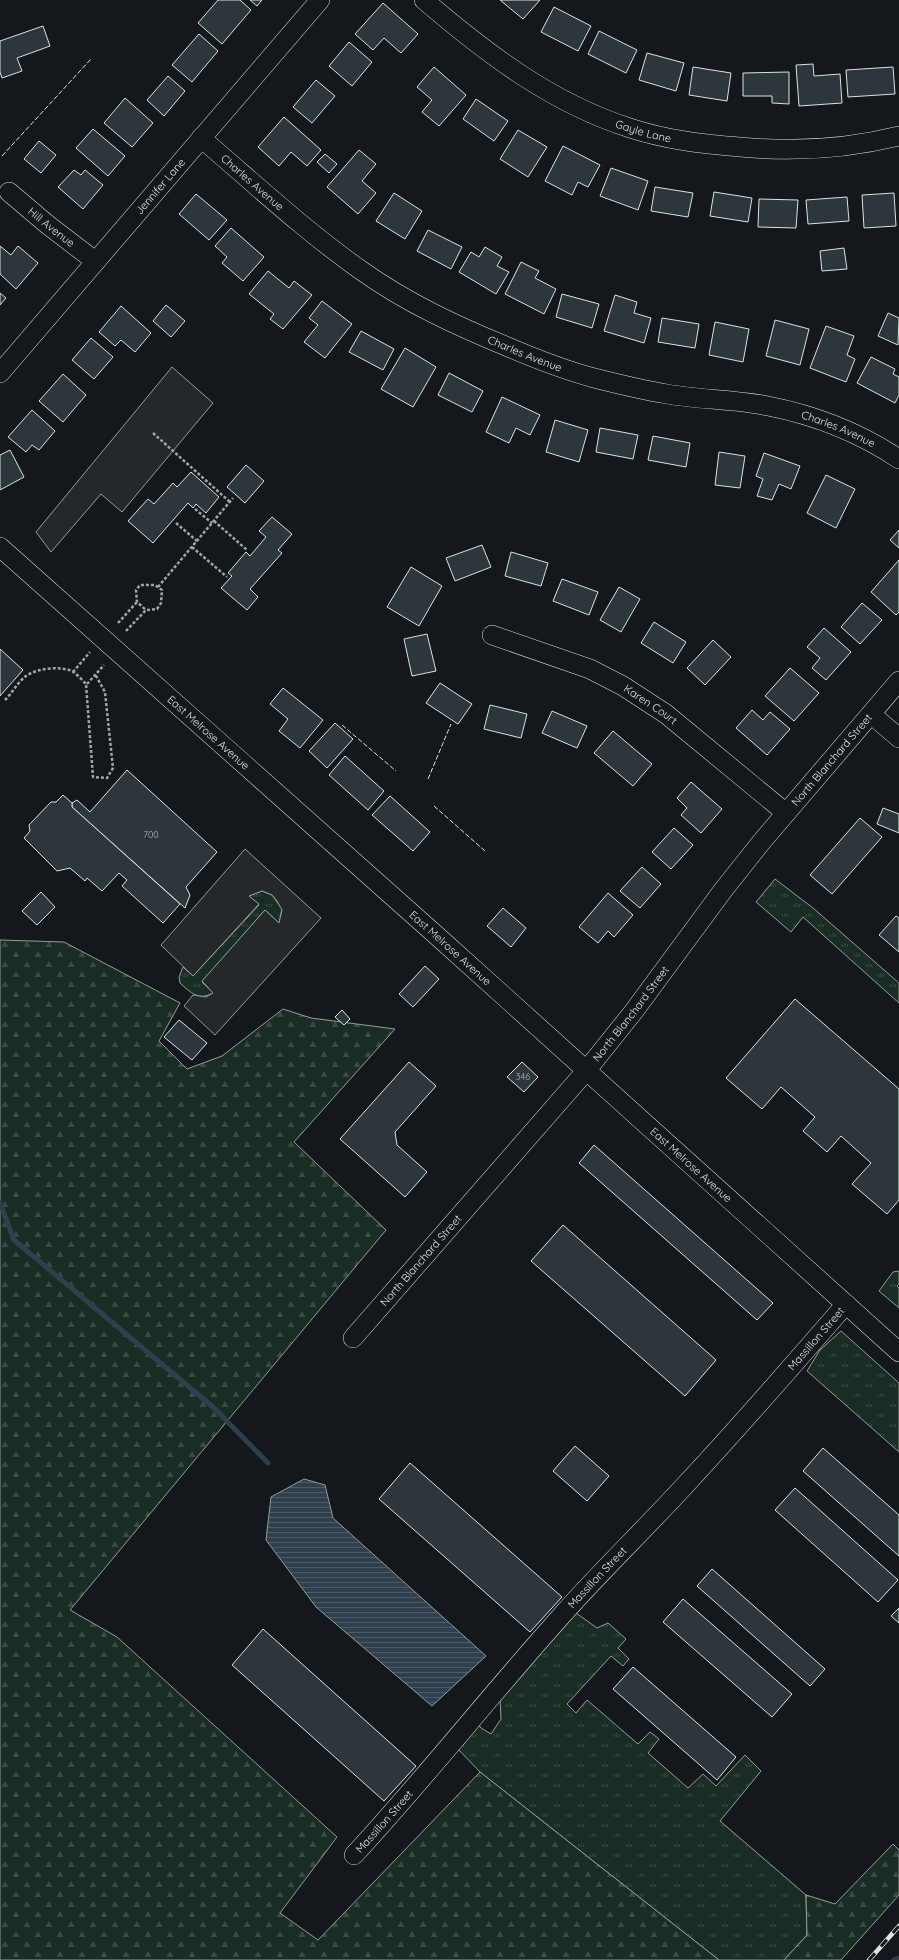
<svg xmlns="http://www.w3.org/2000/svg" width="899" height="1960" font-family="Quicksand,sans-serif">
  <defs>
    <pattern id="grass-tufts" width="24" height="20" patternUnits="userSpaceOnUse"><rect width="24" height="20" fill="#1a2d24"/><path d="M3 7l-1-3M5 7V3M7 7l1-3M15 17l-1-3M17 17v-4M19 17l1-3" fill="none" stroke="#3b4b43"/></pattern>
    <pattern id="forest-firs" width="22" height="20" patternUnits="userSpaceOnUse"><rect width="22" height="20" fill="#1a2d24"/><path d="M5 1l3.5 6h-7zM16 11l3.5 6h-7z" fill="#3b4b43"/></pattern>
    <pattern id="water-rules" width="6" height="5" patternUnits="userSpaceOnUse"><rect width="6" height="5" fill="#2f3f4d"/><path d="M0 2.5h6" fill="none" stroke="#4c5b66"/></pattern>
  </defs>
  <rect width="100%" height="100%" fill="#14181c"/>
  <!-- grass -->
  <g fill="url(#grass-tufts)" stroke="#939e99">
    <polygon points="775,879 813,908 899,983 899,1003 803,917 791,932 756,902"/>
    <path d="M262,891l10,4 10,14 -3,14 -14,-13 -63,72 11,11c-14,8 -22,0 -33,-10l-1,-6 4,-10 10,9 66,-71 -10,-9z"/>
    <polygon points="899,1271 899,1284 897,1286 899,1288 899,1308 879,1291 893,1272"/>
    <polygon points="841,1331 899,1383 899,1452 807,1371 820,1350"/>
    <polygon points="576,1613 597,1628 608,1623 626,1639 618,1648 629,1659 623,1666 611,1656 567,1704 576,1713 587,1700 638,1744 650,1732 659,1739 648,1753 688,1788 703,1774 716,1786 745,1755 761,1771 720,1821 806,1895 807,1935 784,1960 719,1960 480,1772 458,1749 478,1724 481,1728 491,1734 501,1719 500,1699"/>
  </g>
  <!-- forest -->
  <g fill="url(#forest-firs)" stroke="#939e99">
    <polygon points="0,940 64,942 180,1003 159,1041 187,1069 222,1056 283,1009 311,1018 395,1029 294,1142 386,1230 70,1610 117,1637 337,1837 280,1913 318,1940 480,1772 719,1960 0,1960"/>
    <polygon points="893,1844 899,1850 899,1895 841,1960 784,1960 807,1935 806,1895 835,1904"/>
  </g>
  <!-- parking -->
  <g fill="#24282b" stroke="#939e99">
    <polygon points="172,367 213,403 122,512 101,494 51,552 36,532"/>
    <polygon points="245,849 321,918 215,1035 184,1006 193,995 206,997 213,993 202,981 265,910 279,923 282,910 277,901 272,895 262,891 249,896 259,904 193,976 161,945"/>
  </g>
  <!-- water -->
  <polygon fill="url(#water-rules)" stroke="#939e99" points="304,1479 325,1485 333,1518 486,1656 432,1706 316,1607 266,1540 271,1497"/>
  <g fill="none" stroke-linecap="round" stroke-linejoin="round">
    <!-- stream -->
    <g stroke="#2f3f4d" stroke-width="5">
      <polyline points="0,1203 14,1240 213,1407 268,1463"/>
      <polyline points="894,1960 899,1958"/>
    </g>
  </g>
  <!-- building -->
  <g fill="#2c363c" stroke="#d8e6dc">
    <polygon points="218,0 240,0 251,10 222,44 198,23"/>
    <polygon points="250,0 262,0 257,6"/>
    <polygon points="500,0 540,0 523,19"/>
    <polygon points="383,3 418,34 401,53 384,38 373,50 355,34"/>
    <polygon points="554,7 591,26 578,51 541,32"/>
    <polygon points="43,26 50,46 17,58 22,71 2,78 0,72 0,41"/>
    <polygon points="599,31 637,50 626,73 588,54"/>
    <polygon points="199,34 218,51 192,82 172,65"/>
    <polygon points="349,42 372,62 352,86 329,66"/>
    <polygon points="647,53 684,63 676,91 639,80"/>
    <polygon points="813,64 814,76 840,74 842,103 799,106 796,65"/>
    <polygon points="434,67 466,95 439,126 422,112 432,100 417,87"/>
    <polygon points="693,67 731,73 727,101 689,95"/>
    <polygon points="893,67 895,94 848,97 846,70"/>
    <polygon points="789,72 789,104 772,103 772,96 743,96 743,73"/>
    <polygon points="168,76 185,91 164,116 147,100"/>
    <polygon points="316,80 335,96 312,123 293,107"/>
    <polygon points="125,98 153,123 132,147 104,123"/>
    <polygon points="476,99 508,121 494,141 463,119"/>
    <polygon points="284,117 321,150 307,166 291,152 279,166 258,147"/>
    <polygon points="93,129 125,156 108,176 76,148"/>
    <polygon points="518,130 547,147 528,177 500,159"/>
    <polygon points="39,141 56,155 41,173 24,159"/>
    <polygon points="563,146 600,165 588,187 578,182 572,195 545,181"/>
    <polygon points="359,150 376,164 362,181 376,193 358,214 327,187"/>
    <polygon points="325,154 337,164 329,173 317,162"/>
    <polygon points="611,168 648,181 638,210 600,196"/>
    <polygon points="74,170 81,175 85,170 103,185 83,209 58,187"/>
    <polygon points="655,187 693,193 688,217 651,211"/>
    <polygon points="714,192 752,198 748,222 710,216"/>
    <polygon points="394,193 422,211 405,239 376,221"/>
    <polygon points="894,193 896,226 864,228 862,195"/>
    <polygon points="196,194 227,220 209,240 179,214"/>
    <polygon points="847,197 849,221 808,224 806,200"/>
    <polygon points="759,199 798,200 796,228 758,227"/>
    <polygon points="231,228 264,257 243,281 222,263 227,257 215,246"/>
    <polygon points="428,230 462,247 451,269 417,251"/>
    <polygon points="0,246 11,255 18,246 38,263 16,289 0,274"/>
    <polygon points="485,247 502,257 497,266 509,272 496,294 459,272 471,252 479,257"/>
    <polygon points="844,248 847,269 822,271 820,251"/>
    <polygon points="521,262 539,271 535,278 556,289 544,314 505,294"/>
    <polygon points="268,271 289,288 294,281 312,295 283,329 270,319 274,314 249,294"/>
    <polygon points="0,293 6,298 0,305"/>
    <polygon points="562,294 599,304 592,328 556,317"/>
    <polygon points="615,295 637,302 634,313 651,318 644,343 604,331"/>
    <polygon points="322,301 352,324 325,358 304,342 318,325 309,318"/>
    <polygon points="166,305 185,321 171,337 153,321"/>
    <polygon points="121,306 151,333 135,352 121,340 115,346 99,332"/>
    <polygon points="888,313 899,318 898,345 878,336"/>
    <polygon points="662,318 699,324 695,348 658,342"/>
    <polygon points="775,320 809,329 800,365 766,356"/>
    <polygon points="715,322 749,329 743,362 709,355"/>
    <polygon points="826,326 854,336 847,355 855,359 846,382 810,368"/>
    <polygon points="361,331 394,349 383,370 349,352"/>
    <polygon points="91,338 113,357 94,379 72,360"/>
    <polygon points="405,348 436,367 413,407 381,389"/>
    <polygon points="871,357 895,369 893,374 899,377 899,395 895,403 857,383"/>
    <polygon points="449,373 483,391 472,412 438,395"/>
    <polygon points="63,374 86,395 63,422 39,401"/>
    <polygon points="502,397 540,415 530,435 516,428 509,443 486,432"/>
    <polygon points="32,410 55,431 39,450 32,445 26,452 8,437"/>
    <polygon points="555,420 588,430 579,462 546,452"/>
    <polygon points="600,428 638,435 633,459 596,452"/>
    <polygon points="653,436 690,443 686,467 648,460"/>
    <polygon points="10,450 24,477 0,490 0,455"/>
    <polygon points="719,452 745,456 740,488 715,485"/>
    <polygon points="764,453 800,466 791,489 779,484 772,500 757,496 763,479 756,476"/>
    <polygon points="246,465 264,481 245,503 227,487"/>
    <polygon points="191,472 219,497 206,513 196,504 193,508 188,503 153,543 128,521 148,499 154,504 173,483 177,487"/>
    <polygon points="826,475 855,489 836,528 807,513"/>
    <polygon points="272,517 292,534 278,550 282,553 250,589 258,597 247,610 221,588 232,576 228,573 246,552 250,556 266,537 259,531"/>
    <polygon points="899,530 899,548 890,540"/>
    <polygon points="482,545 491,567 455,581 446,558"/>
    <polygon points="511,552 548,563 541,586 505,576"/>
    <polygon points="899,560 899,612 896,615 871,592"/>
    <polygon points="411,567 442,586 419,626 387,607"/>
    <polygon points="562,579 598,592 589,615 553,601"/>
    <polygon points="619,587 640,599 621,632 600,620"/>
    <polygon points="862,603 882,620 860,644 841,627"/>
    <polygon points="654,622 686,642 673,663 641,643"/>
    <polygon points="824,628 851,652 826,680 812,668 820,658 807,647"/>
    <polygon points="427,634 436,671 412,676 404,639"/>
    <polygon points="713,640 731,657 705,685 687,668"/>
    <polygon points="0,649 23,670 0,696"/>
    <polygon points="790,668 819,693 794,721 765,696"/>
    <polygon points="440,683 472,704 458,724 426,703"/>
    <polygon points="283,688 323,720 300,748 279,731 288,719 270,704"/>
    <polygon points="490,705 527,714 521,738 484,729"/>
    <polygon points="752,710 763,720 770,712 790,729 767,755 736,728"/>
    <polygon points="552,711 587,726 577,748 542,733"/>
    <polygon points="335,723 353,739 327,768 309,751"/>
    <polygon points="613,731 652,764 633,786 594,753"/>
    <polygon points="345,756 384,791 368,810 329,775"/>
    <polygon points="127,770 217,852 186,887 190,895 185,908 72,807 72,803 77,800 90,812"/>
    <polygon points="691,782 722,809 701,833 681,815 687,808 677,798"/>
    <polygon points="63,795 72,803 72,807 180,904 163,923 122,886 127,880 119,873 102,891 87,878 85,881 70,868 57,871 24,838 30,831 29,825 51,802 56,802"/>
    <polygon points="390,796 430,832 413,851 372,815"/>
    <polygon points="883,808 899,814 899,833 877,824"/>
    <polygon points="860,818 882,837 832,894 810,875"/>
    <polygon points="674,828 693,845 671,869 652,852"/>
    <polygon points="642,867 661,884 640,908 620,891"/>
    <polygon points="41,892 55,907 37,925 22,911"/>
    <polygon points="608,893 633,915 614,937 608,931 598,943 579,927"/>
    <polygon points="503,908 526,928 511,947 487,926"/>
    <polygon points="896,916 899,918 899,952 879,935"/>
    <polygon points="425,966 439,979 413,1007 399,994"/>
    <polygon points="795,999 899,1089 899,1200 887,1214 852,1184 871,1163 841,1136 827,1152 803,1131 815,1117 781,1087 762,1109 726,1078"/>
    <polygon points="342,1010 350,1019 344,1025 335,1017"/>
    <polygon points="179,1020 207,1043 192,1060 164,1037"/>
    <polygon points="409,1062 436,1086 395,1132 397,1145 427,1172 405,1197 340,1139"/>
    <polygon points="522,1062 538,1077 524,1092 507,1077"/>
    <polygon points="594,1145 773,1303 757,1320 579,1163"/>
    <polygon points="563,1225 716,1360 685,1396 531,1261"/>
    <polygon points="575,1446 609,1476 587,1501 553,1471"/>
    <polygon points="823,1448 899,1515 899,1556 803,1471"/>
    <polygon points="410,1463 562,1597 530,1632 379,1499"/>
    <polygon points="795,1488 898,1580 878,1602 775,1510"/>
    <polygon points="712,1569 825,1669 810,1686 697,1586"/>
    <polygon points="683,1599 792,1694 772,1717 663,1622"/>
    <polygon points="899,1608 899,1623 891,1616"/>
    <polygon points="263,1629 416,1766 384,1801 232,1665"/>
    <polygon points="633,1667 736,1757 717,1780 613,1689"/>
  </g>
  <g fill="none" stroke-linecap="round" stroke-linejoin="round">
    <!-- minor casing -->
    <g stroke="#d8e6dc" stroke-width="20">
      <g id="minor">
        <path id="s1" d="M424,0c62,53 127,103 206,128 36,12 73,16 110,19 53,5 107,2 159,-11"/>
        <path id="s2" d="M201,138c53,45 104,93 161,133 45,32 95,55 146,76 28,12 56,23 86,31 24,6 48,12 73,16 33,6 68,5 101,12 46,9 92,27 131,53"/>
        <path id="s3" d="M9,192l39,33 47,36"/>
        <path id="s4" d="M0,373l320,-373"/>
        <path id="s5" d="M0,547l436,388 463,417"/>
        <path id="s6" d="M492,635l98,34 33,17 43,28 120,99"/>
        <polyline points="871,714 899,738"/>
        <path id="s7" d="M353,1338l233,-267 48,-60 90,-122 39,-49 136,-159"/>
        <path id="s8" d="M354,1855c72,-78 138,-162 209,-241 40,-45 84,-87 125,-132 54,-58 106,-118 158,-178"/>
      </g>
    </g>
    <!-- path -->
    <g stroke="#9da8a2" stroke-width="2.5" stroke-dasharray="3 2" stroke-linecap="butt">
      <polyline points="153,433 230,502"/>
      <polyline points="195,509 212,523"/>
      <polyline points="214,521 247,550"/>
      <polyline points="176,523 197,541"/>
      <polyline points="192,547 227,577"/>
      <polyline points="158,587 233,498"/>
      <polyline points="118,623 137,602"/>
      <polyline points="126,631 146,610 157,609 161,603 162,590 155,585 140,585 136,590 137,602 146,610"/>
      <polyline points="73,672 90,652"/>
      <polyline points="87,684 104,665"/>
      <path d="M5,700c7,-7 13,-18 21,-24 11,-8 34,-10 46,-5 5,3 10,9 14,13l7,93 14,1 6,-10 -8,-76 -10,-18"/>
    </g>
    <!-- minor -->
    <use href="#minor" stroke="#14181c" stroke-width="19"/>
    <!-- rail casing -->
    <g stroke="#d8e6dc" stroke-width="4.5">
      <polyline id="rail" points="869,1960 899,1926"/>
    </g>
    <!-- rail -->
    <use href="#rail" stroke="#14181c" stroke-width="3" stroke-dasharray="9" stroke-linecap="butt"/>
    <!-- fence -->
    <g stroke="#d8e6dc" stroke-width="1" stroke-dasharray="5 2" stroke-linecap="butt">
      <polyline points="2,156 91,59"/>
      <polyline points="342,725 396,771"/>
      <polyline points="428,779 451,724"/>
      <polyline points="434,806 485,851"/>
    </g>
  </g>
  <g text-anchor="middle" stroke-width="3" stroke-linejoin="round" paint-order="stroke">
    <!-- number labels -->
    <g font-size="9" fill="#adbab4">
      <text x="151" y="838">700</text>
      <text x="523" y="1080">346</text>
    </g>
    <!-- street labels -->
    <g font-size="11" fill="#d8e6dc" stroke="#14181c">
      <text dy="4" stroke="none"><textPath href="#s1" startOffset="258">Gayle Lane</textPath></text>
      <text dy="4" stroke="none"><textPath href="#s2" startOffset="68">Charles Avenue</textPath></text>
      <text dy="4" stroke="none"><textPath href="#s4" startOffset="246">Jennifer Lane</textPath></text>
      <text dy="4" stroke="none"><textPath href="#s3" startOffset="55">Hill Avenue</textPath></text>
      <text dy="4" stroke="none"><textPath href="#s2" startOffset="392">Charles Avenue</textPath></text>
      <text dy="4" stroke="none"><textPath href="#s2" startOffset="716">Charles Avenue</textPath></text>
      <text dy="4" stroke="none"><textPath href="#s6" startOffset="174">Karen Court</textPath></text>
      <text dy="4" stroke="none"><textPath href="#s5" startOffset="279">East Melrose Avenue</textPath></text>
      <text dy="4" stroke="none"><textPath href="#s7" startOffset="751">North Blanchard Street</textPath></text>
      <text dy="4" stroke="none"><textPath href="#s5" startOffset="603">East Melrose Avenue</textPath></text>
      <text dy="4" stroke="none"><textPath href="#s7" startOffset="427">North Blanchard Street</textPath></text>
      <text dy="4" stroke="none"><textPath href="#s5" startOffset="927">East Melrose Avenue</textPath></text>
      <text dy="4" stroke="none"><textPath href="#s7" startOffset="103">North Blanchard Street</textPath></text>
      <text dy="4" stroke="none"><textPath href="#s8" startOffset="693">Massillon Street</textPath></text>
      <text dy="4" stroke="none"><textPath href="#s8" startOffset="369">Massillon Street</textPath></text>
      <text dy="4" stroke="none"><textPath href="#s8" startOffset="45">Massillon Street</textPath></text>
    </g>
  </g>
</svg>
